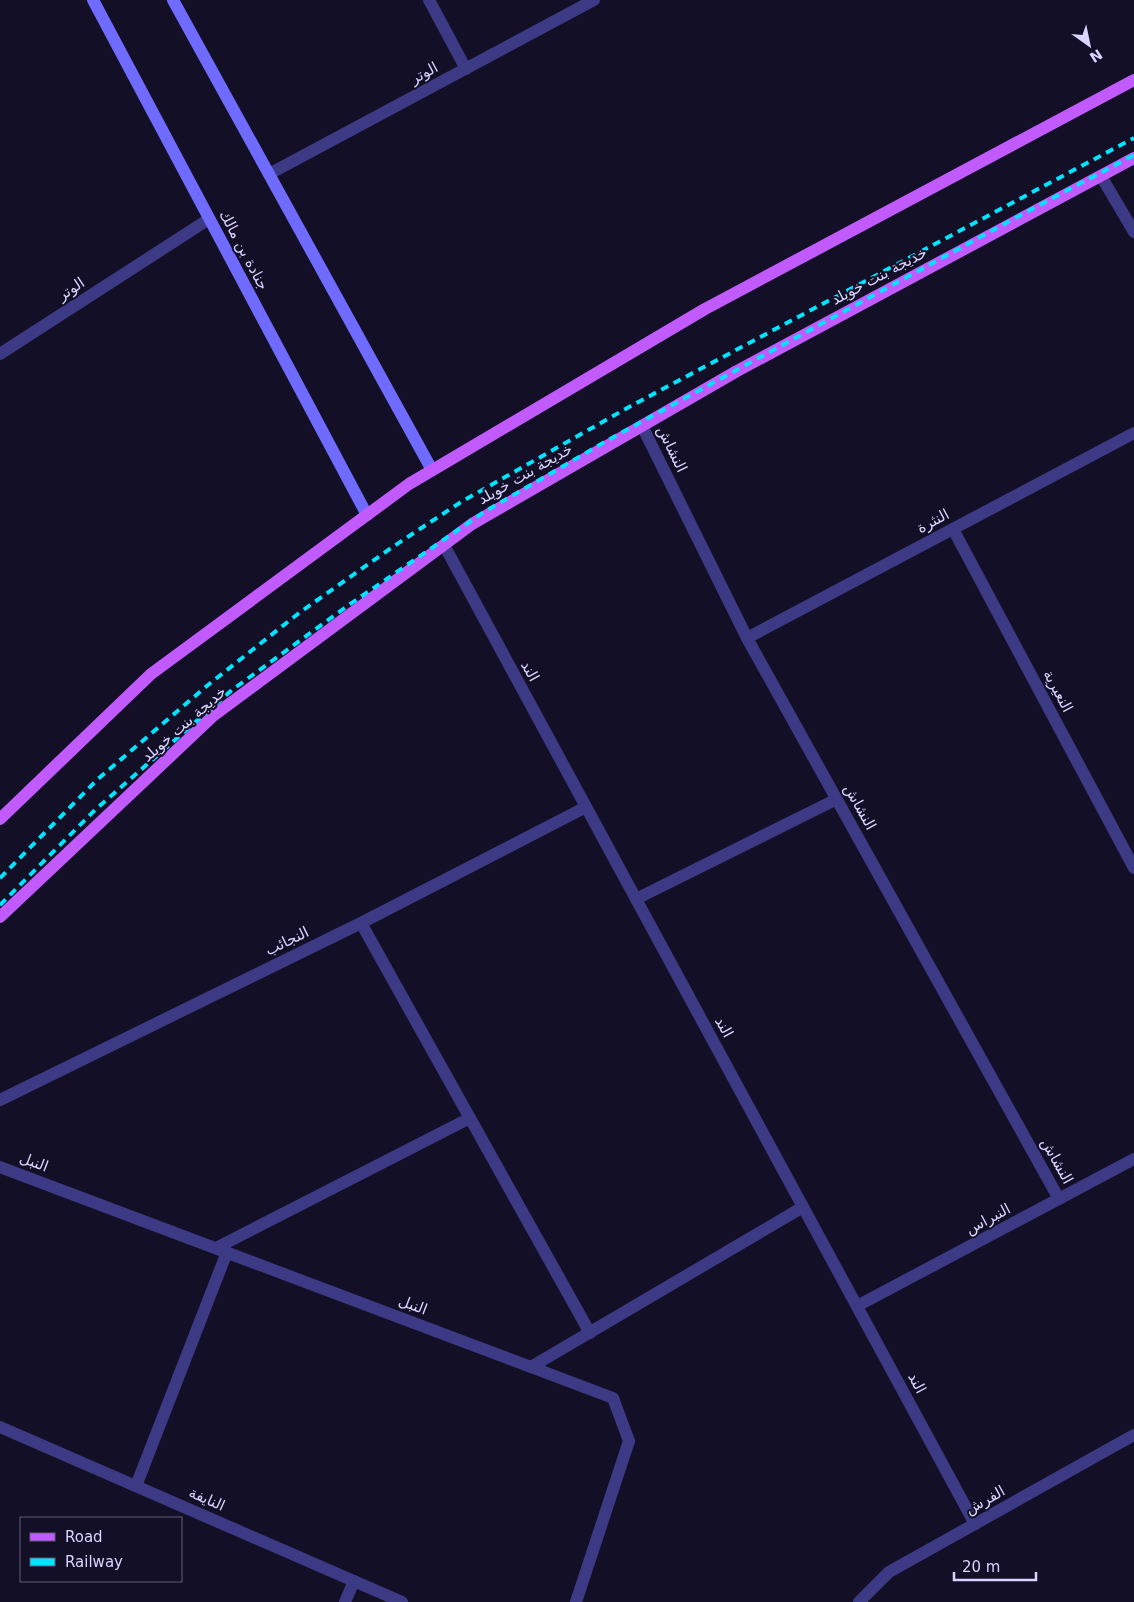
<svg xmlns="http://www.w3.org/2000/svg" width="1134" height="1602" font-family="'DejaVu Sans','Noto Naskh Arabic',sans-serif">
  <rect width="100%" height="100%" fill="#130f26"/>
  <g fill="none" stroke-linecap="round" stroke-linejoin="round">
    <!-- street -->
    <g stroke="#3d3a85" stroke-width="12">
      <polyline points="429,0 466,69"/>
      <polyline points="269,174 594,0"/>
      <polyline points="1101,176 1134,232"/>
      <polyline points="0,354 209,219"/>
      <polyline points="642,426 747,638 1059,1199"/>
      <polyline points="953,529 1134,868"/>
      <polyline points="444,545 975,1524"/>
      <polyline points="747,638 1134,433"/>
      <polyline points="636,899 837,799"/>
      <polyline points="361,923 590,1333"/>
      <polyline points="0,1100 361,923 586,807"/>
      <polyline points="0,1167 613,1398 629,1441 576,1602"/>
      <polyline points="216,1248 470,1118"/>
      <polyline points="857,1306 1134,1159"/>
      <polyline points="531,1367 803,1207"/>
      <polyline points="0,1427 402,1602"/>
      <polyline points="136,1486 227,1252"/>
      <polyline points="345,1602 354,1581"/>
      <polyline points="859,1602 889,1572 1134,1435"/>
    </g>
    <!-- secondary -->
    <g stroke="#6f6bff" stroke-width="12">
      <polyline points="93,0 367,515"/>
      <polyline points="173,0 432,470"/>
    </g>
    <!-- primary -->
    <g stroke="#c25bff" stroke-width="12">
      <polyline points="0,819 151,674 409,484 705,309 1134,80"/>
      <polyline points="0,917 213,716 472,524 737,371 1134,158"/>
    </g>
    <!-- rail -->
    <g stroke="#00e5ff" stroke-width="4" stroke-dasharray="8 6" stroke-linecap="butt">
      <polyline points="0,878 98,779 208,685 299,613 394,546 461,502 629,407 1134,138"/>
      <polyline points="0,905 95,810 232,690 346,607 484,512 610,439 1017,217 1134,155"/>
    </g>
  </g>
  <g text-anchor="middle" stroke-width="4" stroke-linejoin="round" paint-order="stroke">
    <!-- street labels -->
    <g font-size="15" fill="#d9d4ff" stroke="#130f26">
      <text transform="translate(424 73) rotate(-28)" y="5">الوتر</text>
      <text transform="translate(244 250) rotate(62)" y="5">جنادة بن مالك</text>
      <text transform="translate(879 276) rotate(-28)" y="5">خديجة بنت خويلد</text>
      <text transform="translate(71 289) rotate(-33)" y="5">الوتر</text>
      <text transform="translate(672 449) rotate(64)" y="5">النشاش</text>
      <text transform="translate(525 474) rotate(-30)" y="5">خديجة بنت خويلد</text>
      <text transform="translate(933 521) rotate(-28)" y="5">النثرة</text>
      <text transform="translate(530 671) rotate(61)" y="5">الند</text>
      <text transform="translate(1058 691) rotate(62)" y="5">النعيرية</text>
      <text transform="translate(184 724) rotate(-41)" y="5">خديجة بنت خويلد</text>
      <text transform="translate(860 807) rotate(61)" y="5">النشاش</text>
      <text transform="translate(287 941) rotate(-26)" y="5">النجائب</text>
      <text transform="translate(724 1027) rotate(61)" y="5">الند</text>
      <text transform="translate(1057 1161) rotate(61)" y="5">النشاش</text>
      <text transform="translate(34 1162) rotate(21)" y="5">النبل</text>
      <text transform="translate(988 1219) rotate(-28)" y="5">النبراس</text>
      <text transform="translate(413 1305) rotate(21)" y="5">النبل</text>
      <text transform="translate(917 1383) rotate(62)" y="5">الند</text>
      <text transform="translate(207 1499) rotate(24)" y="5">النايفة</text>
      <text transform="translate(985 1500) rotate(-29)" y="5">الفرش</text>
    </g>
  </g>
  <!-- legend -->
  <rect x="20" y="1517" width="162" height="65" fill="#130f26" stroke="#625e7d"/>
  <rect x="30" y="1533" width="25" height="8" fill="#c25bff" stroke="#625e7d"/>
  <text x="65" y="1542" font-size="15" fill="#d9d4ff">Road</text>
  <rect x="30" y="1558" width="25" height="8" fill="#00e5ff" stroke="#625e7d"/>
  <text x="65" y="1567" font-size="15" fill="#d9d4ff">Railway</text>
  <!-- north arrow -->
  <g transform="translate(1089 45) rotate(147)" stroke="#130f26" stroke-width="4" paint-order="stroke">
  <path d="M0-4L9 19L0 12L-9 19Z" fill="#d9d4ff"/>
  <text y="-8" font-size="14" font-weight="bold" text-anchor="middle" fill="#d9d4ff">N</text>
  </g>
  <!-- scale -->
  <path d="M954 1572v8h82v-8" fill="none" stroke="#d9d4ff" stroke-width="2.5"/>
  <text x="962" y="1572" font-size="15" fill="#d9d4ff" stroke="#130f26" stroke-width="4" paint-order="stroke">20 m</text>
</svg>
